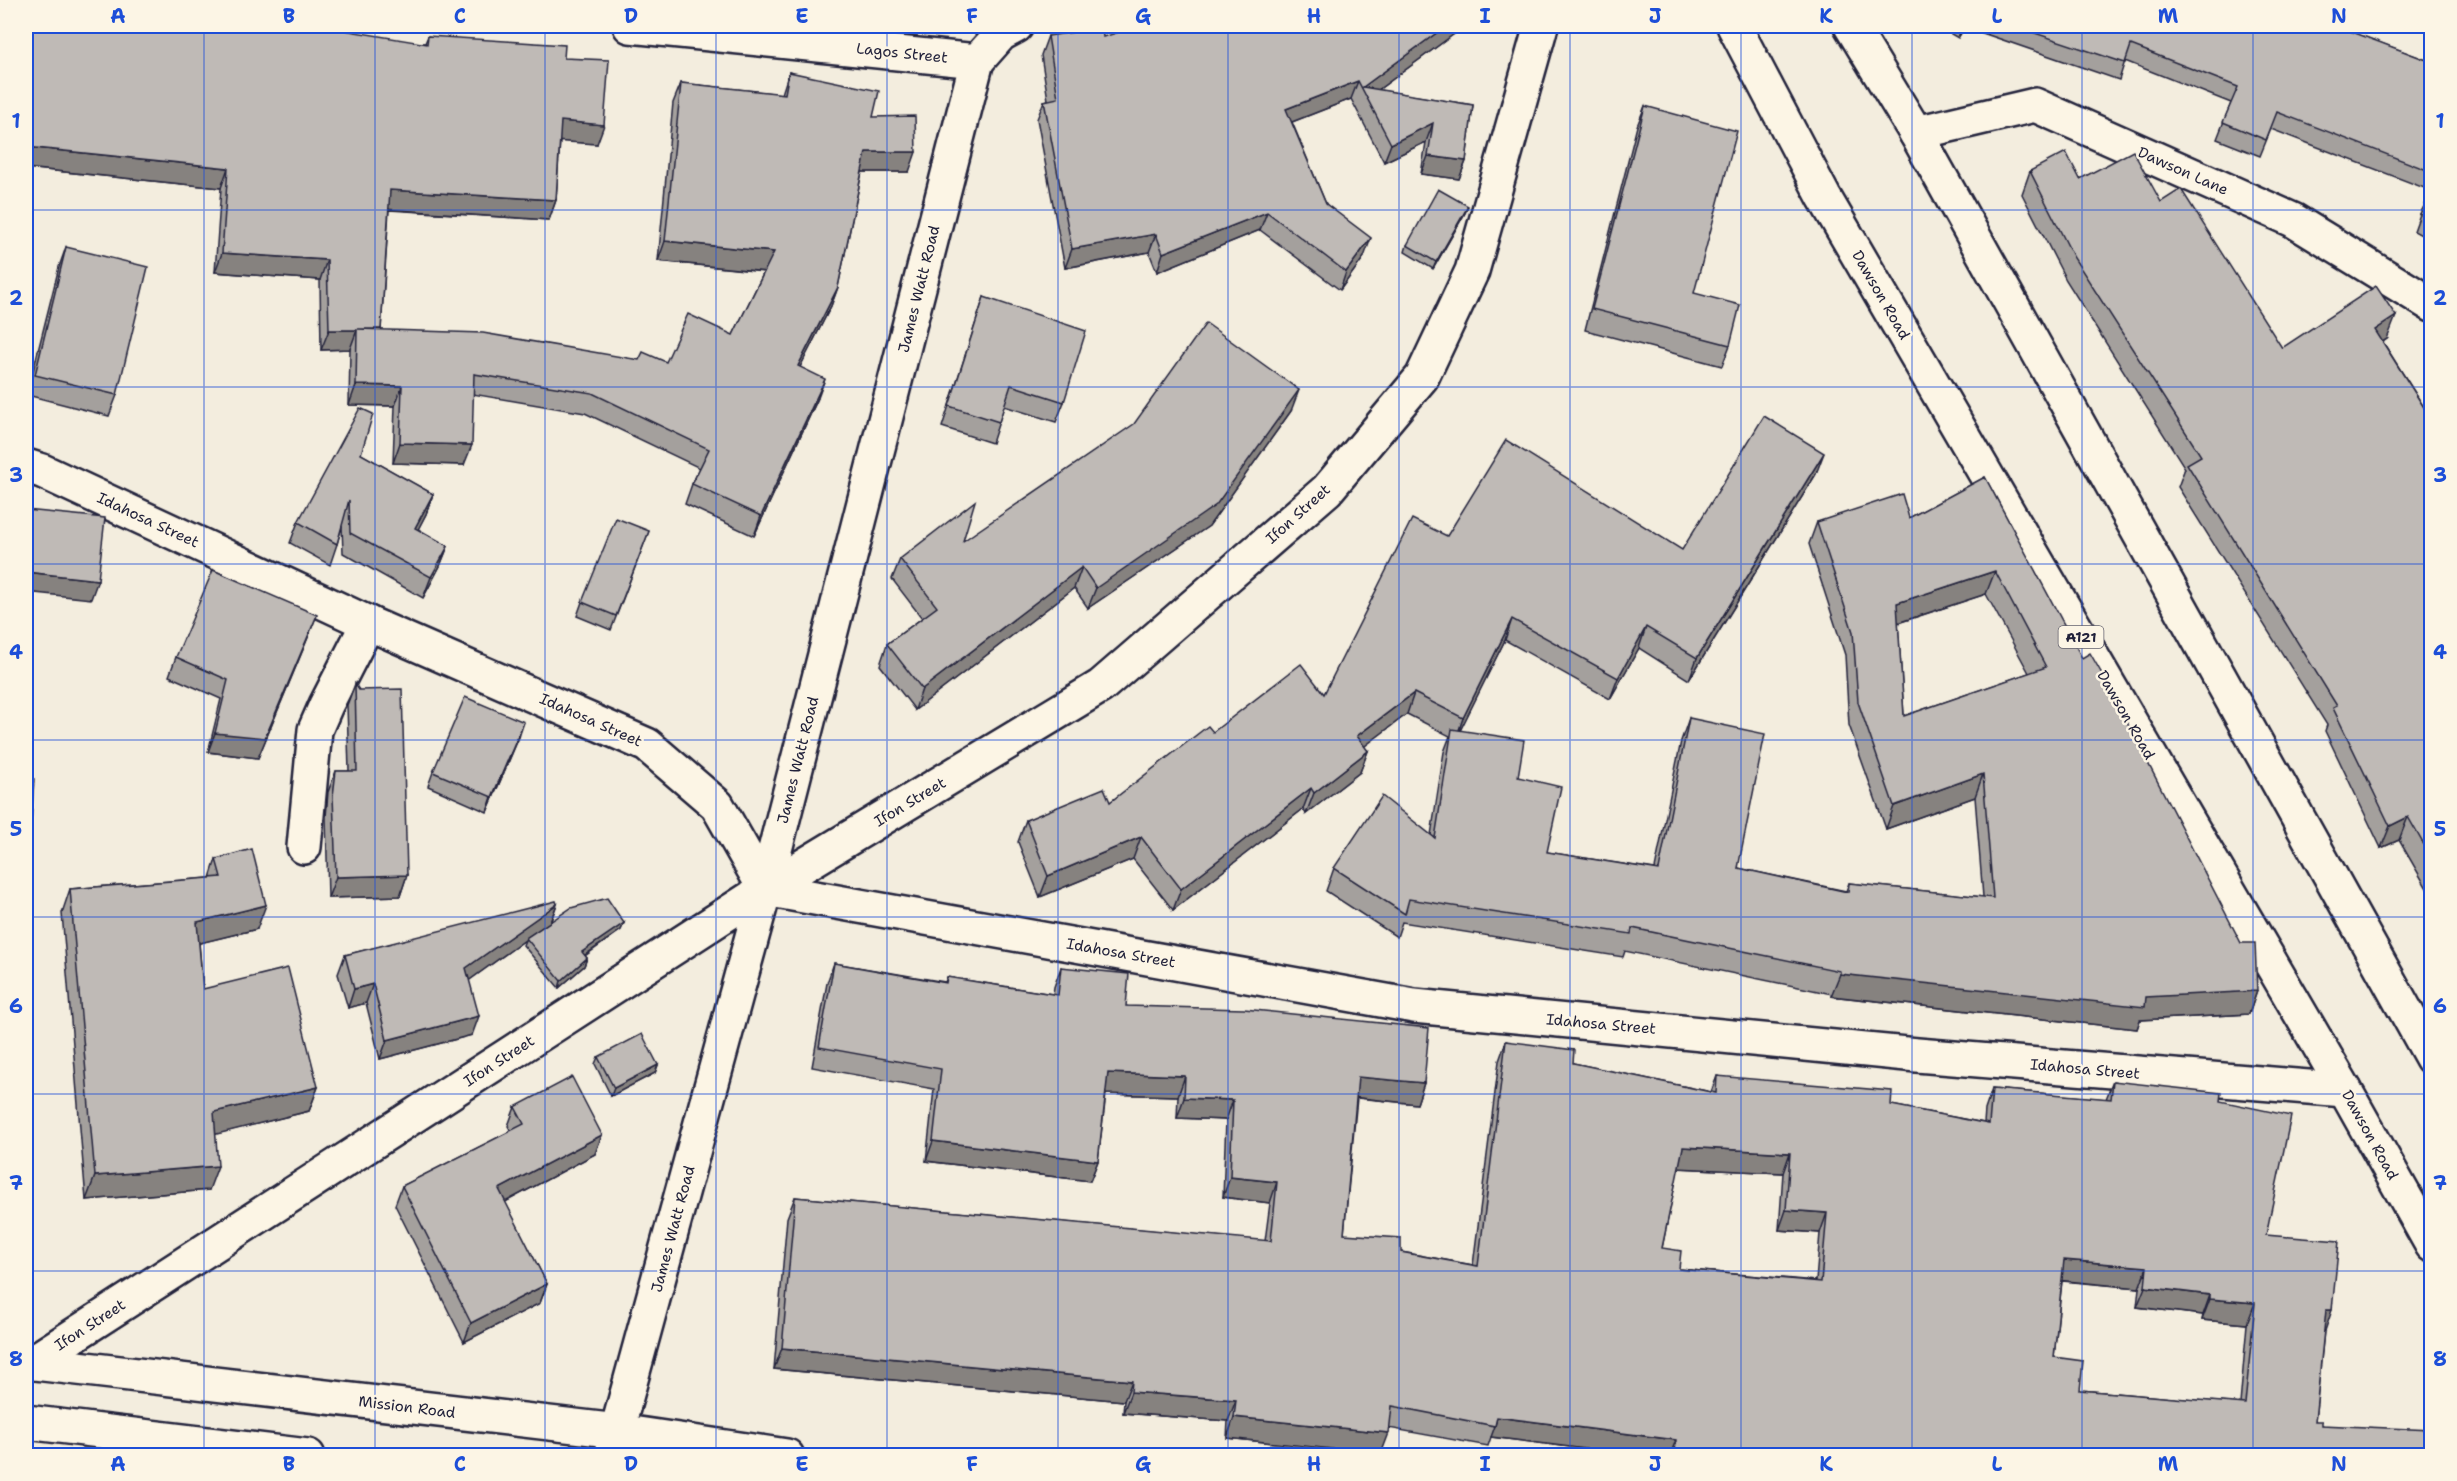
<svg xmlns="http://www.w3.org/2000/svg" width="2457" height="1481" font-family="'Shantell Sans',sans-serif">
  <rect width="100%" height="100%" fill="#f3edde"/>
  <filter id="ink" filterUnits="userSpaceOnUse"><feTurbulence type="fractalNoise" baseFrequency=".0167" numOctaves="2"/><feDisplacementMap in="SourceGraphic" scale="12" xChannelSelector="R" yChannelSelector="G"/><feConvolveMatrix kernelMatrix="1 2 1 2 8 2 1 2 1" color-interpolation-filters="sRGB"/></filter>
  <g filter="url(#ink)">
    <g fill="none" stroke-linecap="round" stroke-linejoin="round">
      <!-- minor casing -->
      <g stroke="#22223b" stroke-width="38">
        <g id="minor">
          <polyline points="630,26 977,61 1001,34 1016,26"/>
          <polyline points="1916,133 2035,105 2293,220 2432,305"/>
          <polyline points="26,466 42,471 368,623 647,745 717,805 765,889 1414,1006 1917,1055 2345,1090"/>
          <polyline points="304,847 315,730 326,705 368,623"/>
          <polyline points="26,1362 618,1431 787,1456"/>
          <polyline points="31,1363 765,889 1101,686 1327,490 1422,377 1472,271 1541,26"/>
          <polyline points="26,1422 308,1456"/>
          <polyline points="610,1456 765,889 977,61"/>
        </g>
      </g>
      <!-- highway casing -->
      <g stroke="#22223b" stroke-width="38">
        <g id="highway">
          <polyline points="1734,26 1824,197 2345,1090 2432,1245"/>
          <polyline points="1851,26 1916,133 2432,1058"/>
        </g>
      </g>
      <!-- minor -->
      <use href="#minor" stroke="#fcf5e5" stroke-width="33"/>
      <!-- highway -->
      <use href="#highway" stroke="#fcf5e5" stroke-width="33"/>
    </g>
    <!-- wall -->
    <g fill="#a4a09d" stroke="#22223b" stroke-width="1.5" fill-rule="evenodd">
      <polygon points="26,26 425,43 428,36 564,58 597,144 560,141 556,200 549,220 389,210 381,330 639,360 666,362 733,335 764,272 658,261 673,103 681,83 782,94 789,72 873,117 909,172 862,172 838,287 831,306 800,367 818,398 754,536 685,504 692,484 700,468 585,413 473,394 464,465 393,463 395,406 349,405 350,349 321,350 320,280 215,272 221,188 26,168"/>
      <polygon points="1465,26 1378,90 1473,105 1466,161 1459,179 1421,174 1426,142 1384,162 1351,99 1292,122 1326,204 1364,257 1340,290 1260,230 1157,272 1149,252 1065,268 1037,119 1044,101 1048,100 1041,55 1048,36 1103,37"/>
      <polygon points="1937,26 2341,26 2340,28 2432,62 2432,191 2271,129 2260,156 2217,139 2231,103 2125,61 2119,80 1965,27 1958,38"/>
      <polygon points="1645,106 1694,293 1730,345 1722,366 1585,330 1637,126"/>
      <polygon points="2030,171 2080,179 2161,202 2282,348 2387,339 2383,342 2432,420 2432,897 2399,840 2381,848 2325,731 2327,725 2178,487 2185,468 2066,280 2022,194"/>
      <polygon points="2432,192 2432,241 2414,231 2420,214"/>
      <polygon points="1465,213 1433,269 1405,252 1407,245"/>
      <polygon points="66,247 117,395 109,416 27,395 59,267"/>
      <polygon points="984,297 1064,402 1056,422 1004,406 992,443 942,427"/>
      <polygon points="1291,411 1209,526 1088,608 1074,588 915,710 880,665 887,644 922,618 892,579 900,559 963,541"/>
      <polygon points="361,454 433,494 426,514 418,529 448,546 440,566 423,598 343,553 342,526 337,544 330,565 290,543 298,522"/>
      <path d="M1816,474l-127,206 -50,-32 -29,51 -105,-59 -45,90 58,47 29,75 108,17 26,-128 8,-23 49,150 108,23 3,-8 134,14 -8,-100 -89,32 -37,-104 -4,-70 -36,-111 8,-22 92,-4 76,-41 272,514 -8,23 -109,6 -3,9 -306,-33 1,-2 -207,-43 -2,6 -221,-35 -5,15 -71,-46 8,-23 97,-33 13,-83 6,-16 -43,-22 -43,32 4,5 -8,21 -54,42 -3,-5 -130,101 -40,-51 -93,38 -22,-55 8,-22 84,-18 103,-70 111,-38 123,-158 235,14zM1986,594l43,79 -125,43 -6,-93z"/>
      <polygon points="649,531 611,630 577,616 582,602"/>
      <polygon points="309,635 258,758 208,752 221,699 169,676 176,657"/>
      <polygon points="355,684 407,875 400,896 328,898 326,817 328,792 336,771 349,771 347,705"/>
      <polygon points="519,737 487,812 428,786 433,772"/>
      <polygon points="216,859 257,929 199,943 203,989 318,1087 309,1111 215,1134 209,1190 86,1200 62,913 70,889 210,878"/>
      <polygon points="557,904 551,921 624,923 621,930 585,956 587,958 584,966 559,988 523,945 525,940 469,980 472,1035 380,1059 366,1003 348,1008 338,974 345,955"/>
      <path d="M834,963l111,19 2,-5 106,17 1,-7 7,-20 65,39 298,77 -7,21 -60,-6 -13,136 57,18 72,13 26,-204 7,-20 67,22 138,29 6,-16 174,29 93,18 1,-13 7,-21 114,10 7,-18 107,20 46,134 59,96h-1l-9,90 7,4 110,30h-799l-142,-18 -3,9 -99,-18 -8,26 -154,-16 1,-17 -105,-8 1,-12 -350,-32 13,-151 8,-21 470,44 5,-38 -47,-6 3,-77 -49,-2 1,-22 -72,-2 -8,67 -8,20 -164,-20 8,-72 -122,-22 15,-84zM1678,1168l105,5 -4,57 41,3 -4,48 -137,-12 -17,-21zM2062,1281l77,7 -2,19 66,8 -1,5 45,4 -7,80 -160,-14 -26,-33z"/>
      <polygon points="598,1057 658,1065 655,1073 611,1096 595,1064"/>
      <polygon points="515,1107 602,1135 595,1154 505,1202 547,1284 540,1303 464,1342 395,1205 402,1186 511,1131 508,1126"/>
    </g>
    <!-- shaded-wall -->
    <g fill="#86827f" stroke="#22223b" stroke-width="1.5">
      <polygon points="1446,26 1465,26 1367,98 1363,87"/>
      <polygon points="1962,26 1965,26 1958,38"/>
      <polygon points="1358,81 1351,99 1279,127 1286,109"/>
      <polygon points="561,121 604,125 597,144 553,141"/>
      <polygon points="1433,123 1426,142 1384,162 1391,144"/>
      <polygon points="26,147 228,168 221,188 26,168"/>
      <polygon points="866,152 916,152 909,172 859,172"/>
      <polygon points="1428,156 1466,161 1459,179 1421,174"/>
      <polygon points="390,190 556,200 549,220 383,209"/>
      <polygon points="1468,206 1465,213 1433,269 1436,262"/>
      <polygon points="1267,212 1260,230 1157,272 1163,253"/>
      <polygon points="1156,234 1149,252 1065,268 1072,249"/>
      <polygon points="1371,238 1364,257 1340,290 1346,272"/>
      <polygon points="665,241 774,252 767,272 658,261"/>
      <polygon points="222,253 327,260 320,280 215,272"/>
      <polygon points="838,287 831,306 791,385 798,366"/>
      <polygon points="2396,316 2387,339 2367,352 2375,330"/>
      <polygon points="329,330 357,330 350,349 321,350"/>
      <polygon points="825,379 818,398 754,536 761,516"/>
      <polygon points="356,385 402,386 395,406 349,405"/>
      <polygon points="1299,390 1291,411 1209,526 1088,608 1096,588"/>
      <polygon points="400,443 472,445 464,465 393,463"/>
      <polygon points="1824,453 1816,474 1689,680 1697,658"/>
      <polygon points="433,494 426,514 408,549 415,528"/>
      <polygon points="448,546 440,566 423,598 431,577"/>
      <polygon points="1082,567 1074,588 915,710 922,689"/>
      <polygon points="1995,571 1986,594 1888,626 1897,603"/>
      <polygon points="26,572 98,580 91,599 26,592"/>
      <polygon points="317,615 309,635 258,758 208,752 215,733"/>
      <polygon points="1512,619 1505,640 1456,739 1463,718"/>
      <polygon points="1646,627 1639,648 1610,699 1618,678"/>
      <polygon points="1414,693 1407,714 1349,758 1357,736"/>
      <polygon points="524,722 519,737 487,812 492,797"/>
      <polygon points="1368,751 1360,772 1306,814 1314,793"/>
      <polygon points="1983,774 1975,797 1886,829 1894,806"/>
      <polygon points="1311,788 1303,809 1173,910 1181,889"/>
      <polygon points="2408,817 2399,840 2381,848 2390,826"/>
      <polygon points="1141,837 1133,859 1040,897 1048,876"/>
      <polygon points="407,875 400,896 328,898 336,877"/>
      <polygon points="557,904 550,922 526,938 525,940 460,987 466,968"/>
      <polygon points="266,905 257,929 188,946 197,922"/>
      <polygon points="624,923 621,930 579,959 582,952"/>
      <polygon points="587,958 584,966 559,988 561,981"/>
      <polygon points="1840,974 2257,991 2249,1014 2140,1020 2137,1029 1831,996"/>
      <polygon points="373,984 366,1003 348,1008 354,989"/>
      <polygon points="479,1016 472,1035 380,1059 387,1040"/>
      <polygon points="658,1065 655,1073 611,1096 614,1088"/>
      <polygon points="1108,1073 1185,1076 1178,1096 1101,1094"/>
      <polygon points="1358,1077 1424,1083 1417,1104 1351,1097"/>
      <polygon points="318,1087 309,1111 205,1137 214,1112"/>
      <polygon points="1184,1098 1233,1100 1226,1120 1177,1118"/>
      <polygon points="602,1135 595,1154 492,1209 499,1189"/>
      <polygon points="933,1141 1098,1161 1090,1181 926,1161"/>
      <polygon points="1683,1147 1790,1153 1783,1173 1675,1168"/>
      <polygon points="218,1166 209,1190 86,1200 95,1176"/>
      <polygon points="1230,1177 1277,1182 1270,1203 1223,1197"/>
      <polygon points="1786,1210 1827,1213 1820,1233 1779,1230"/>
      <polygon points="2064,1260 2147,1267 2139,1288 2056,1280"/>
      <polygon points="547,1284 540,1303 464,1342 471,1323"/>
      <polygon points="2145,1287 2210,1295 2203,1315 2137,1307"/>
      <polygon points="2210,1299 2255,1303 2247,1324 2202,1320"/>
      <polygon points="2326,1310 2332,1310 2325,1331 2318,1330"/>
      <polygon points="782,1348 1132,1381 1124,1401 774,1369"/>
      <polygon points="1131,1392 1236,1400 1228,1421 1123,1413"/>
      <polygon points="1234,1417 1389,1433 1381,1454 1227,1438"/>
      <polygon points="1497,1417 1676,1440 1670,1455 1633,1455 1491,1437 1495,1426"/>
    </g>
    <!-- building -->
    <g fill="#bfbab6" stroke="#22223b" stroke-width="1.5" fill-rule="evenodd">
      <polygon points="26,26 319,26 427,44 428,36 565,45 564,58 609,60 604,125 561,121 556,200 390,190 381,329 358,329 483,333 639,360 643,352 666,362 688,314 733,335 774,252 665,241 681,83 785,94 789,72 879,91 873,117 915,116 916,152 866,152 838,287 798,366 825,379 761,516 692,484 709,449 592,393 474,374 472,445 400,443 402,386 356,385 357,330 329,330 327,260 222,253 228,168 26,147"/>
      <polygon points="1139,26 1446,26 1363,87 1473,105 1466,161 1428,156 1433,123 1391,144 1358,81 1286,109 1326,204 1371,238 1346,272 1267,212 1163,253 1156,234 1072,249 1044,101 1058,98 1048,36 1102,28 1103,37"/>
      <polygon points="2014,26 2340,26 2339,27 2432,62 2432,172 2277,112 2266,140 2223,122 2238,87 2131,45 2125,63"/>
      <polygon points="1645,106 1737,131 1694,293 1740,305 1730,345 1592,309"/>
      <polygon points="2133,151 2161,202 2181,189 2282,348 2376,286 2396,316 2375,330 2432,420 2432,859 2408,817 2390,826 2333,708 2337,706 2187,464 2201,456 2074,258 2030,171 2066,152 2080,179"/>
      <polygon points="1438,189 1468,206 1436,262 1407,245"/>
      <polygon points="2432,192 2432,221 2420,214"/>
      <polygon points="66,247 148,267 117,395 35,375"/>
      <polygon points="984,297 1086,331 1064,402 1011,385 999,422 949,406"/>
      <polygon points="1206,323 1299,390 1216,505 1096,588 1082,567 922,689 887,644 937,607 900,559 975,501 963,541 1134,424"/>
      <polygon points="360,408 373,414 361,454 433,494 415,528 448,546 431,577 350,533 349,500 337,544 298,522"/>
      <polygon points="1764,416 1824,453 1697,658 1646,627 1618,678 1512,619 1463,718 1414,693 1357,736 1368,751 1314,793 1311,788 1181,889 1141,837 1048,876 1026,820 1104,788 1110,802 1208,726 1213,732 1301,664 1324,694 1412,519 1447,536 1506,440 1682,550"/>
      <path d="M1985,477l97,181 8,-5 12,21 139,269h14l2,48 -111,6 -1,10 -305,-33v-3l-208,-43 -1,6 -222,-35 -4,15 -71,-46 48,-72 53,42 17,-109 72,11 -6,37 43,10 -14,65 112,18 30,-152 76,16 -27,134 110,24 1,-9 144,15 -10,-124 -89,32 -36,-104 -5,-70 -36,-110 85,-28 7,24zM1995,571l51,96 -142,49 -7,-113z"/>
      <polygon points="26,510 105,518 98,580 26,572"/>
      <polygon points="616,518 649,531 616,616 582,602"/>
      <polygon points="213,570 317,615 265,738 215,733 228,680 176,657"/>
      <polygon points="355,684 359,690 402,689 407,875 336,877 333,796 336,771 357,771"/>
      <polygon points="465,697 524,722 492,797 433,772"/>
      <polygon points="26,778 34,779 26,897"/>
      <polygon points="252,849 266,905 197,922 203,989 288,968 318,1087 214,1112 218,1166 95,1176 70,889 221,877 216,859"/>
      <polygon points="607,898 624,923 582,952 587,958 561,981 526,938 571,908"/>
      <polygon points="556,901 557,904 466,968 479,1016 387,1040 373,984 354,989 345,955"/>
      <path d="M834,963l112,20 1,-6 111,18 3,-28 68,7 -3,32 118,3 185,19 -5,55 -66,-6 -14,157 57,4v14l77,14 28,-225 68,9 -1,13 143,30 1,-17 175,15 -1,14 98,19 3,-35 119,10 2,-18 108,12 -1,8 71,15 -25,119 73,6 -7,69h-6l-11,111h7v4l110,5v25h-757l1,-15 -179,-23 -2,9 -103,-20 -3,27 -155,-16 2,-17 -105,-8 1,-11 -350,-33 13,-151 476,44 6,-59 -47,-5 3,-77 -49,-2 1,-22 -77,-3 -10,88 -165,-20 8,-72 -122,-22zM1683,1147l107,6 -4,57 41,3 -6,69 -142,-13 2,-18 -19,-3zM2064,1260l83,7 -2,20 65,8v4l45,4 -10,101 -165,-14 3,-29 -29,-4z"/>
      <polygon points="642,1034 658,1065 614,1088 598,1057"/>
      <polygon points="572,1077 602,1135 499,1189 547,1284 471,1323 402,1186 524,1124 515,1107"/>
    </g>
  </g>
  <!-- grid -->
  <path fill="none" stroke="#1d4ed8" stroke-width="1.5" stroke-opacity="0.55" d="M204,26v1430M375,26v1430M545,26v1430M716,26v1430M887,26v1430M1058,26v1430M1228,26v1430M1399,26v1430M1570,26v1430M1741,26v1430M1912,26v1430M2082,26v1430M2253,26v1430M26,210h2406M26,387h2406M26,564h2406M26,740h2406M26,917h2406M26,1094h2406M26,1271h2406"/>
  <g text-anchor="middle" stroke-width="5" stroke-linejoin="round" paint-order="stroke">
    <!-- shield labels -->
    <rect fill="#fcf5e5" stroke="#63616e" stroke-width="1.5" x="2058.5" y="626" width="45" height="22" rx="4.5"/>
    <g font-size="14" font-weight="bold" fill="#22223b">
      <text x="2081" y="642">A121</text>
    </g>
    <!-- street labels -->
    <g font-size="15" fill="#22223b" stroke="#fcf5e5">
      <text transform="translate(902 53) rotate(6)" y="5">Lagos Street</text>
      <text transform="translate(2183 171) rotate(24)" y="5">Dawson Lane</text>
      <text transform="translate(919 289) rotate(-76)" y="5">James Watt Road</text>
      <text transform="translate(1881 295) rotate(60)" y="5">Dawson Road</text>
      <text transform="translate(1298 514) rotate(-42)" y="5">Ifon Street</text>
      <text transform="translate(148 520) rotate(25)" y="5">Idahosa Street</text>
      <text transform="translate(2126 715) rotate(60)" y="5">Dawson Road</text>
      <text transform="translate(591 720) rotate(24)" y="5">Idahosa Street</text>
      <text transform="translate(798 760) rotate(-76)" y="5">James Watt Road</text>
      <text transform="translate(910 802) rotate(-31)" y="5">Ifon Street</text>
      <text transform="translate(1121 953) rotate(10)" y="5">Idahosa Street</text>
      <text transform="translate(1601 1024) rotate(5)" y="5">Idahosa Street</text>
      <text transform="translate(499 1061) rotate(-33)" y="5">Ifon Street</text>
      <text transform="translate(2085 1069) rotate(5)" y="5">Idahosa Street</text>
      <text transform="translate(2370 1135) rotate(61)" y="5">Dawson Road</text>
      <text transform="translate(673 1229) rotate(-75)" y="5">James Watt Road</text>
      <text transform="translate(90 1325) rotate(-33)" y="5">Ifon Street</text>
      <text transform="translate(407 1407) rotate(7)" y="5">Mission Road</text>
    </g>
  </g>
  <!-- margin -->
  <rect width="2457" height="1481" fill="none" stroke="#fcf5e5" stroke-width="66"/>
  <rect x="33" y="33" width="2391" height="1415" fill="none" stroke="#1d4ed8" stroke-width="2"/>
  <g font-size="20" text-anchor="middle" font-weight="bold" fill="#1d4ed8">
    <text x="118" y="23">A</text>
    <text x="289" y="23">B</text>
    <text x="460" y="23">C</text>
    <text x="631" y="23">D</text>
    <text x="802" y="23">E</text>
    <text x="972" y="23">F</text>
    <text x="1143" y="23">G</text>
    <text x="1314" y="23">H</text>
    <text x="1485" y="23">I</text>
    <text x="1655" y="23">J</text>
    <text x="1826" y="23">K</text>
    <text x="1997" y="23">L</text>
    <text x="2168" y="23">M</text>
    <text x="2339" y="23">N</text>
    <text x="16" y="128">1</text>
    <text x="2440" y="128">1</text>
    <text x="16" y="305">2</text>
    <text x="2440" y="305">2</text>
    <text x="16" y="482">3</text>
    <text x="2440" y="482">3</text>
    <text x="16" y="659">4</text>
    <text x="2440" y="659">4</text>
    <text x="16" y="836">5</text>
    <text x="2440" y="836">5</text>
    <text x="16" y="1013">6</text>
    <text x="2440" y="1013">6</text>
    <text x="16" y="1190">7</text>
    <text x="2440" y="1190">7</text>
    <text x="16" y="1366">8</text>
    <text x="2440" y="1366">8</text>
    <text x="118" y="1471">A</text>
    <text x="289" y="1471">B</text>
    <text x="460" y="1471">C</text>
    <text x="631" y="1471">D</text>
    <text x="802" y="1471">E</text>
    <text x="972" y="1471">F</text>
    <text x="1143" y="1471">G</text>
    <text x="1314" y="1471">H</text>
    <text x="1485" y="1471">I</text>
    <text x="1655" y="1471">J</text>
    <text x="1826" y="1471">K</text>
    <text x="1997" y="1471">L</text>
    <text x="2168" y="1471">M</text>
    <text x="2339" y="1471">N</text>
  </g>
</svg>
